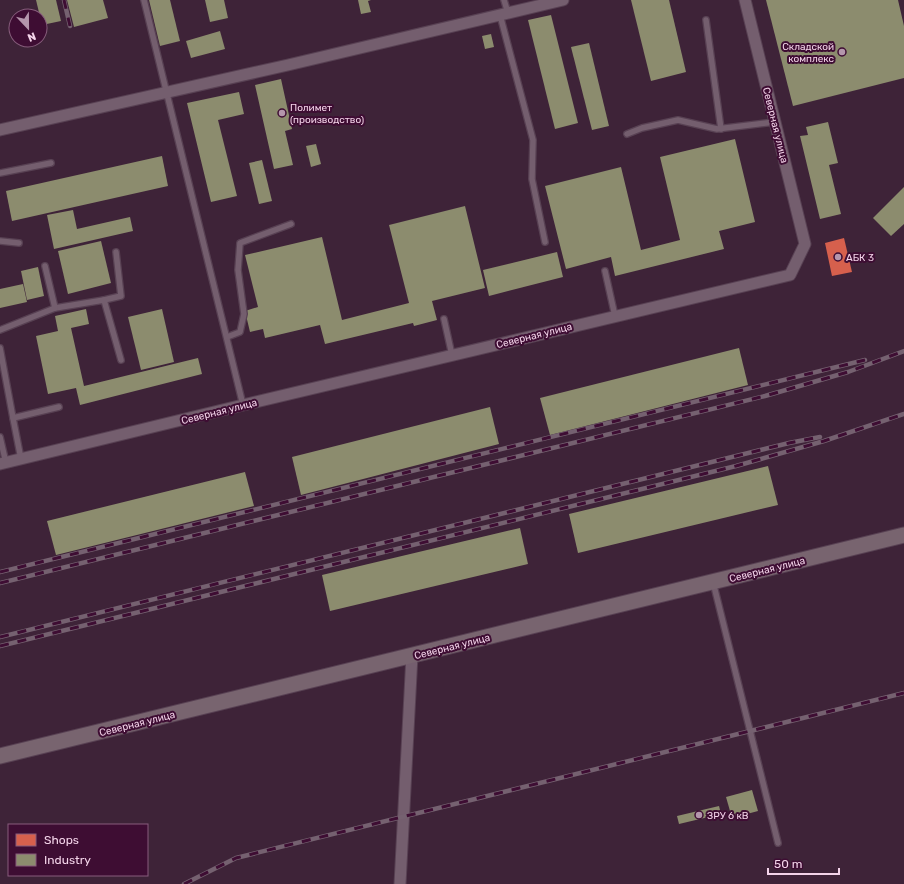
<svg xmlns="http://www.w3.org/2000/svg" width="904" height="884" font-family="Rubik,sans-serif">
  <rect width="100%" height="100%" fill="#3e2338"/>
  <!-- shops -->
  <polygon fill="#d6604d" points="844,238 852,272 832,276 825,243"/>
  <!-- industry -->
  <g fill="#8c8c6e">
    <polygon points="36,0 56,0 61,21 42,25"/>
    <polygon points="67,0 103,0 108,18 74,27"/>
    <polygon points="149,0 170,0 180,41 160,46"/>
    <polygon points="205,0 224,0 228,18 210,22"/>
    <polygon points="358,0 371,0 368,1 371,12 361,14"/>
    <polygon points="631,0 669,0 686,72 651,81"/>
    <polygon points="766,0 898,0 904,26 904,78 793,106"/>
    <polygon points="551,15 578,123 555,129 528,20"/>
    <polygon points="220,31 225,49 191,58 186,41"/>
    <polygon points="491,34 494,47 485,49 482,36"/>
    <polygon points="589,43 609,126 592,130 571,47"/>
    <polygon points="281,79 292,129 285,131 293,165 274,169 255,85"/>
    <polygon points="239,92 244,114 218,120 237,196 211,202 187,103"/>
    <polygon points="828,122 838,163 829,165 841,214 820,219 800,136 808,135 806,127"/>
    <polygon points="735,139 755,222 719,231 724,249 615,276 611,257 566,269 545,186 621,167 641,250 680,240 660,157"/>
    <polygon points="316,144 321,164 311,167 306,146"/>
    <polygon points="162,156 168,186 12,221 6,191"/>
    <polygon points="262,160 272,201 259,204 249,163"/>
    <polygon points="904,187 904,224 891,236 873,218"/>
    <polygon points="465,206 485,288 432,301 437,320 414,326 413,323 325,344 320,325 265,338 263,329 250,332 245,311 258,307 245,255 322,237 342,320 409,303 389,225"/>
    <polygon points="73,210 77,229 130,217 133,231 54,249 47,215"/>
    <polygon points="101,241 111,283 68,294 58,251"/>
    <polygon points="557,252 563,277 489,296 483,270"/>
    <polygon points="38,267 44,296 27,300 21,271"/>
    <polygon points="23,284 27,302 0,308 0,289"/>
    <polygon points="86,309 89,324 71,328 84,386 198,358 202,374 80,405 76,388 48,394 36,336 58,331 55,316"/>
    <polygon points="162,309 174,362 141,370 128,317"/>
    <polygon points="739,348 748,385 550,435 540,398"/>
    <polygon points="490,407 499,444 301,495 292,457"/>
    <polygon points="768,466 778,505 578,553 569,514"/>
    <polygon points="245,472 254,506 56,555 47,521"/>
    <polygon points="520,528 528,564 330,611 322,575"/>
    <polygon points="752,790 758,811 732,818 726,797"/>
    <polygon points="719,806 721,814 679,824 677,816"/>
  </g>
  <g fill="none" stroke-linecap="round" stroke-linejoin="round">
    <!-- service casing -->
    <g stroke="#584153" stroke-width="8">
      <g id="service">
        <polyline points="144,0 243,405"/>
        <polyline points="504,0 508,13"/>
        <polyline points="500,15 533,140 532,179 545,242"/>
        <polyline points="706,20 721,129"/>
        <polyline points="627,134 642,128 678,120 717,129 775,122"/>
        <polyline points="0,173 51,163"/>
        <polyline points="0,241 19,243"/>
        <polyline points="605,271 615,316"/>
        <polyline points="104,300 121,296 116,252"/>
        <polyline points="55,308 104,300 121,360"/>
        <polyline points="444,319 452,355"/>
        <polyline points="0,330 55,308 45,266"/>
        <polyline points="227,337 240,332 244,314 238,270 240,243 291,224"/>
        <polyline points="0,348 13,418"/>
        <polyline points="0,437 6,463"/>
        <polyline points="21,459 13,418 59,407"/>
        <polyline points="713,582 778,843"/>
      </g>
    </g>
    <!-- minor casing -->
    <g stroke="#584153" stroke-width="13">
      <g id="minor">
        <polyline points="0,130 288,65 563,0"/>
        <polyline points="0,464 243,405 790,275 805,244 745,0"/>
        <polyline points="400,884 412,655"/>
      </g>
    </g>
    <!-- secondary casing -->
    <g stroke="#584153" stroke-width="17">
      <polyline id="secondary" points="0,756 904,535"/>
    </g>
    <!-- service -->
    <use href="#service" stroke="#745e6e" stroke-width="5.5"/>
    <!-- minor -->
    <use href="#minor" stroke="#745e6e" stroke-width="11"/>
    <!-- secondary -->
    <use href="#secondary" stroke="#78646f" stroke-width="15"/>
    <!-- rail casing -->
    <g stroke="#756170" stroke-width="4.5">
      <g id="rail">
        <polyline points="64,0 70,26"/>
        <polyline points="0,572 865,360"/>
        <polyline points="0,583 765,396 848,372 904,351"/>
        <polyline points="0,637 789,443 820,437"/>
        <polyline points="0,646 736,466 824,441 904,414"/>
        <polyline points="184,884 236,858 904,693"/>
      </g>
    </g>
    <!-- rail -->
    <use href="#rail" stroke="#3e0d33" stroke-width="3" stroke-dasharray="9" stroke-linecap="butt"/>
  </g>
  <!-- markers -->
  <g fill="#b496ac" stroke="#3e0d33" stroke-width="1.5">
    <circle cx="842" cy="52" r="4"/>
    <circle cx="282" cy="113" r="4"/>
    <circle cx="838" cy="257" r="4"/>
    <circle cx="699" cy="815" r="4"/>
  </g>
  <g text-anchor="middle" stroke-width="4" stroke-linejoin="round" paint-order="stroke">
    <!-- poi labels -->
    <g font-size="10" fill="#f4d4ea" stroke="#3e0d33" text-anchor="start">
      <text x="834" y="50" text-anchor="end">Складской<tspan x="834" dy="12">комплекс</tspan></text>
      <text x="290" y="111">Полимет<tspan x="290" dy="12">(производство)</tspan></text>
      <text x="846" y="261">АБК 3</text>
      <text x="707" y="819">ЗРУ 6 кВ</text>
    </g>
    <!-- street labels -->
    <g font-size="10" fill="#f4d4ea" stroke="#3e0d33">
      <text transform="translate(776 125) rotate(76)" y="4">Северная улица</text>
      <text transform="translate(534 335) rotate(-14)" y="4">Северная улица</text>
      <text transform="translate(219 411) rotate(-14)" y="4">Северная улица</text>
      <text transform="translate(767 569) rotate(-14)" y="4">Северная улица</text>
      <text transform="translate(452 646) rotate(-14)" y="4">Северная улица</text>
      <text transform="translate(137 723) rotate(-14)" y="4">Северная улица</text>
    </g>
  </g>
  <!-- legend -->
  <rect x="8" y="824" width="140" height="52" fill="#3e0d33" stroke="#875d7c"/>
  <rect x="16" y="834" width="20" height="12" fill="#d6604d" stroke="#875d7c"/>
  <text x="44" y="844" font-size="12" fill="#f4d4ea">Shops</text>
  <rect x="16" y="854" width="20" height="12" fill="#8c8c6e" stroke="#875d7c"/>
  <text x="44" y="864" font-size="12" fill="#f4d4ea">Industry</text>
  <!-- north arrow -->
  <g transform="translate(28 28) rotate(158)"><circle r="19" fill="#3e0d33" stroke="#875d7c"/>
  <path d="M0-3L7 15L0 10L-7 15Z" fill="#b496ac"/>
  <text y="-6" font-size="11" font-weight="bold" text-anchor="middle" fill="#f4d4ea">N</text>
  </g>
  <!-- scale -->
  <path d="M768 868v6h71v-6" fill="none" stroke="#f4d4ea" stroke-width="2"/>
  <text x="774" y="868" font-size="12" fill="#f4d4ea" stroke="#3e0d33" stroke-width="3" paint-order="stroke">50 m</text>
</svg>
